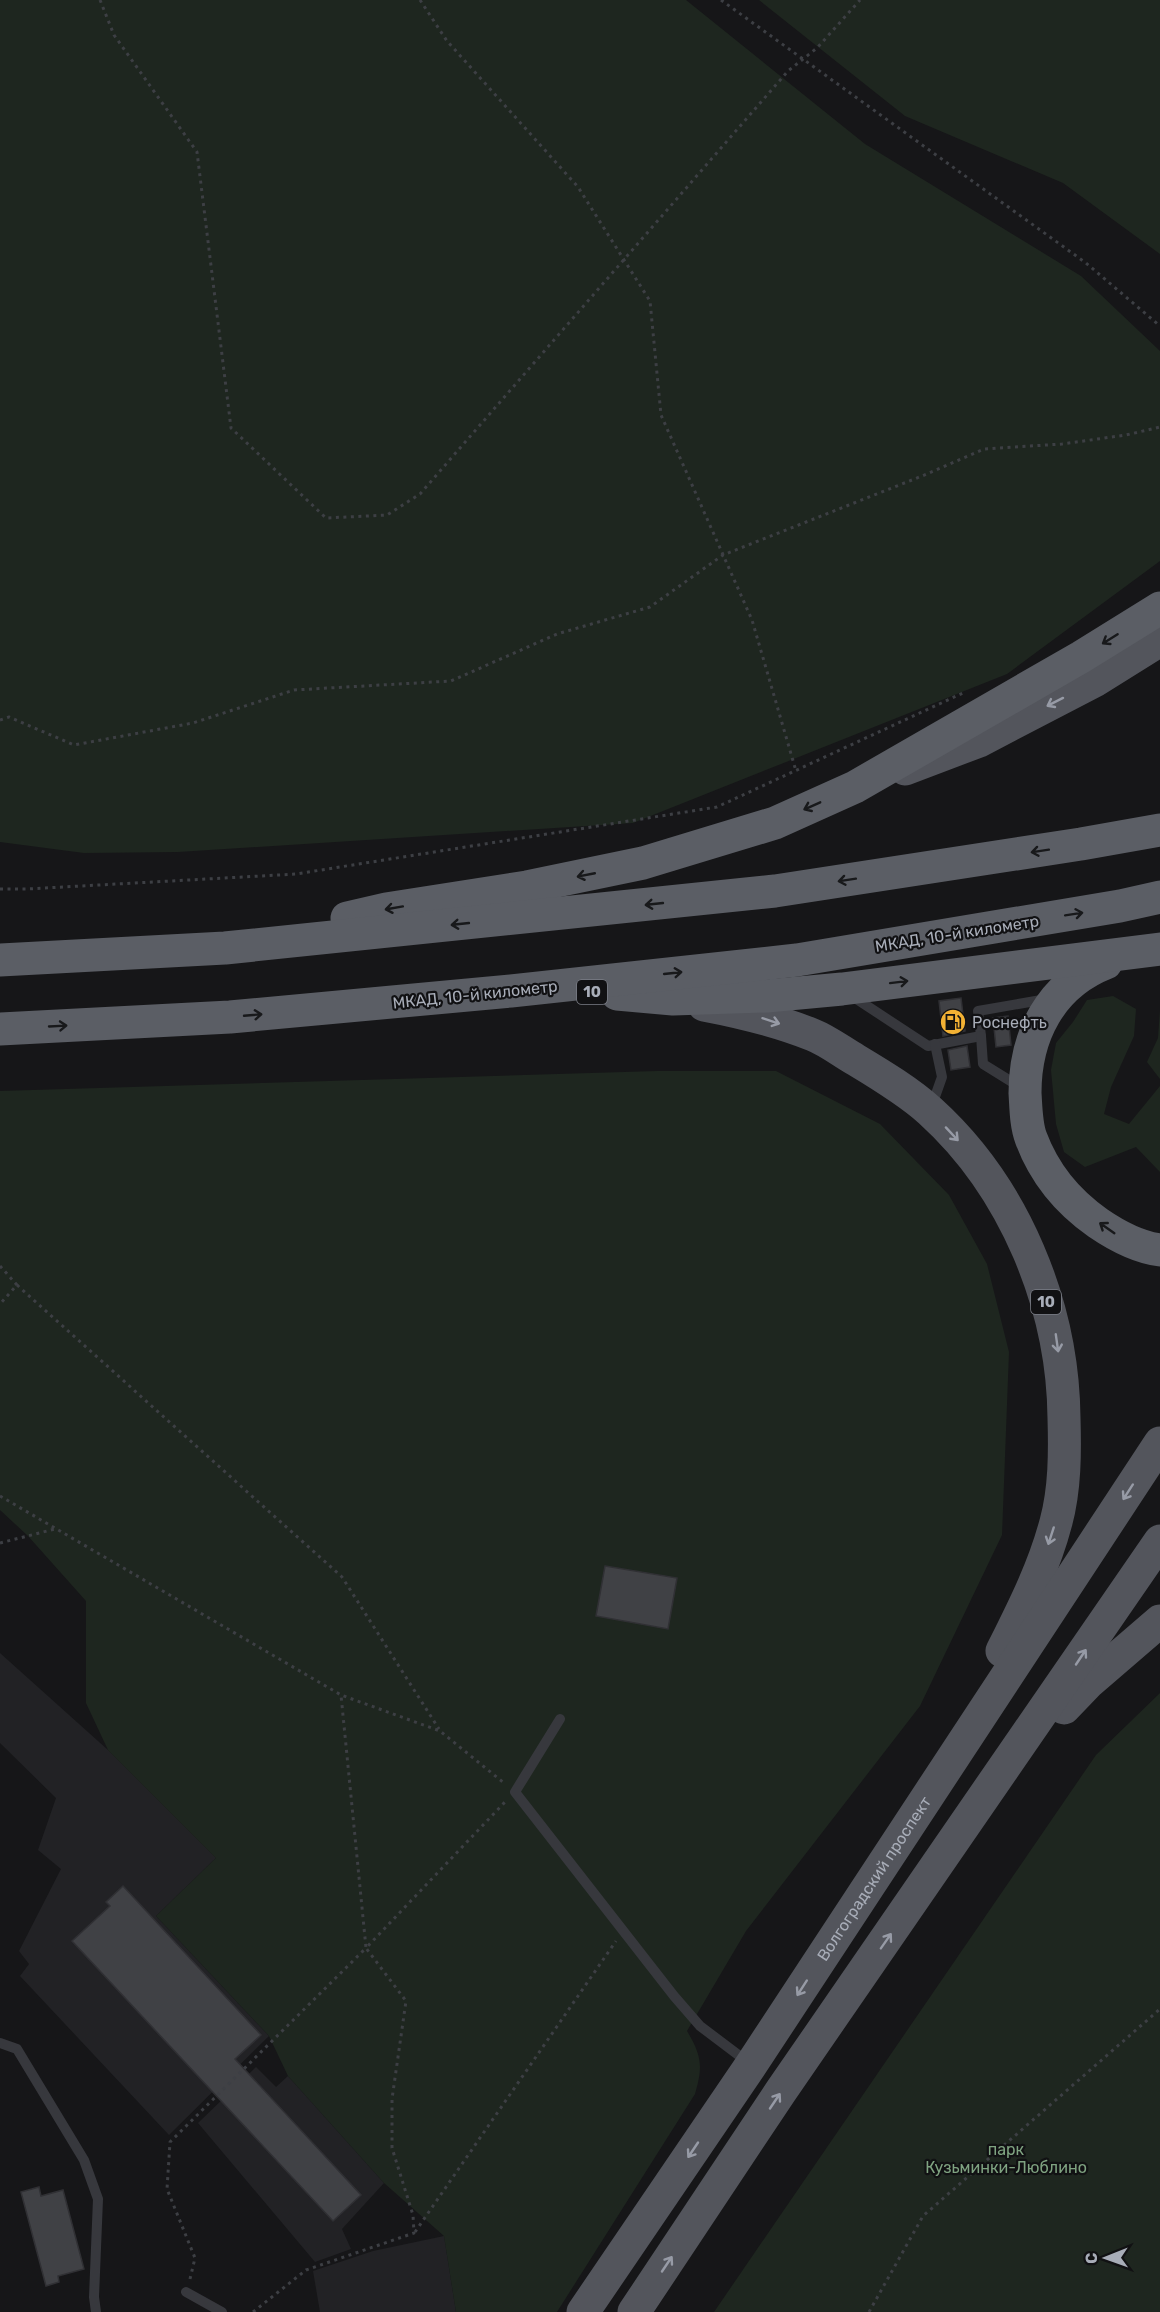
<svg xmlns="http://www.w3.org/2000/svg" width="1160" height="2312" font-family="Rubik,sans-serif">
  <rect width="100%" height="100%" fill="#161618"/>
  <!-- built -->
  <g fill="#222225">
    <polygon points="0,1653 108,1750 216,1858 156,1916 269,2036 169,2135 20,1976 29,1964 19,1951 61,1869 38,1850 56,1798 0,1743"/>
    <polygon points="256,2067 276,2087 288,2076 384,2183 342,2229 351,2249 315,2262 198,2123"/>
    <polygon points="444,2236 456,2312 320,2312 313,2271 373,2251"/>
  </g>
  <!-- green -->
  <g fill="#1e261f">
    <polygon points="0,0 686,0 865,144 1081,276 1160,351 1160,561 1007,674 633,823 178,852 84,853 0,842"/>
    <polygon points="759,0 1160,0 1160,254 1063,183 905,116"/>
    <polygon points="1113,996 1136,1009 1134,1036 1111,1087 1104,1114 1129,1124 1160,1086 1160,1172 1136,1147 1085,1167 1064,1152 1056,1124 1051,1070 1056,1043 1073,1022 1087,1000"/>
    <polygon points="1160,1010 1160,1079 1147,1062 1158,1038"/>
    <path d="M657,1071h119l104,53 69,71 38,69 22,88 -7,183 -82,171 -174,225 -59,100c15,25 16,36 8,63l-138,218h-101l-12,-76 -60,-53 -96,-107 -19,-40 -113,-120 60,-58 -108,-108 -22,-47v-102l-58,-65 -28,-26v-419z"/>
    <polygon points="1160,1693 1160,2312 714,2312 1096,1755"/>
  </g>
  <!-- building -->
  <g fill="#404145" stroke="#303034" stroke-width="1.5">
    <polygon points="961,998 965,1031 943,1036 939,1001"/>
    <polygon points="1008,1016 1011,1045 996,1047 993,1018"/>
    <polygon points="967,1046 970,1067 951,1070 948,1050"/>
    <polygon points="605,1566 677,1578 668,1629 596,1616"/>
    <polygon points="123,1886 261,2035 235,2059 361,2195 333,2221 72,1941 110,1906 106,1902"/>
    <polygon points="39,2187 41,2196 63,2190 84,2269 58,2276 59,2282 46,2286 21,2192"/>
  </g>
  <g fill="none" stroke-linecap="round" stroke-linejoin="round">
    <!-- path -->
    <g stroke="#3d3f44" stroke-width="3" stroke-dasharray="3 4.5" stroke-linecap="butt">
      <polyline points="100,0 114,35 197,152 231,428 326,518 387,515 420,494 788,71 817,48 860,0"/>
      <polyline points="420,0 447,41 578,187 650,301 661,415 752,620 796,771"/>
      <polyline points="721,0 1086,263 1160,326"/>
      <polyline points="0,720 9,717 74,745 193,723 294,690 451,681 557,634 650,607 723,555 922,476 984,449 1062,444 1126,435 1160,427"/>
      <polyline points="0,889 27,889 296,874 717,807 965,692"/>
      <polyline points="0,1266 17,1285 0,1304"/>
      <polyline points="17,1285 342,1577 439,1729"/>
      <polyline points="0,1496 341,1695 440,1731 504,1783"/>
      <polyline points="0,1543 55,1529"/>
      <polyline points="415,2232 616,1941"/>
      <polyline points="190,2279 195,2258 167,2189 170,2142 366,1948 341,1695"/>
      <polyline points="253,2312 306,2270 414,2233 413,2215 392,2148 392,2099 406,2001 366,1948 505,1802"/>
      <polyline points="869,2312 923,2216 1160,2009"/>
    </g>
    <!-- service -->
    <g stroke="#37383d" stroke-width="10">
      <polyline points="852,996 928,1046 981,1036 978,1011 1047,999"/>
      <polyline points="981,1036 983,1064 1020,1087"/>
      <polyline points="931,1108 942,1077 935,1044"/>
      <polyline points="560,1719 515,1792 674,1996 700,2026 749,2063"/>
      <polyline points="0,2043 17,2049 84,2160 98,2199 94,2297 96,2312"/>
      <polyline points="186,2292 222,2312"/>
    </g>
    <!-- primary -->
    <g stroke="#53555c" stroke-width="33">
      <polyline points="905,769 979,741 1096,680 1160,640"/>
      <path d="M704,1005c37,7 74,16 109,30 15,6 29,17 43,25 25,15 53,32 74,51 85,77 133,195 134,307 1,34 1,71 -8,104 -12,46 -33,87 -54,129"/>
      <polyline points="1064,1708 1088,1683 1160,1621"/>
      <path id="s1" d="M583,2312l168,-247 409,-622"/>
      <polyline points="634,2312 781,2091 1160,1541"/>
    </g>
    <!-- trunk -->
    <g stroke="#5b5e65" stroke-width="33">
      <polyline points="347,918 386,909 527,887 643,863 775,823 855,787 1081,657 1160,608"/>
      <polyline points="0,960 225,948 775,891 1081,844 1160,830"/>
      <path d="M1106,963c-56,22 -81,73 -81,130 1,15 1,32 6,45 13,35 37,64 67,85 19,13 39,24 62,27"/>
      <polyline points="617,994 673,999 767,996 842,989 1160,949"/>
      <polyline points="0,1029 230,1017 511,991 797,960 1120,906 1160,897"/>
    </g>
  </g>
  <!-- one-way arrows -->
  <defs><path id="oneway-shaft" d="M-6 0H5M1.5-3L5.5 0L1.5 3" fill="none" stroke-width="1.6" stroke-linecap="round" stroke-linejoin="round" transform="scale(1.5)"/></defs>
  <g stroke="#18191b">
    <use href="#oneway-shaft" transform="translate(1110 639) rotate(148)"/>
    <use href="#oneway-shaft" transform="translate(812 806) rotate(156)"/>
    <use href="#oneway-shaft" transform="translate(1040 851) rotate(171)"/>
    <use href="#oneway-shaft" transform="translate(586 875) rotate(169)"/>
    <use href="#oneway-shaft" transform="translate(847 880) rotate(171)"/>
    <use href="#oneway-shaft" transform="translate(654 904) rotate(174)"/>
    <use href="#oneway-shaft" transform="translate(394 908) rotate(170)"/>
    <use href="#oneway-shaft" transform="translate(1074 914) rotate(-9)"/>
    <use href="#oneway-shaft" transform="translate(460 924) rotate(174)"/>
    <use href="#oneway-shaft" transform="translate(673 973) rotate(-6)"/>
    <use href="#oneway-shaft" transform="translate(899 982) rotate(-7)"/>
    <use href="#oneway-shaft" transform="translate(253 1015) rotate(-5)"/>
    <use href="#oneway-shaft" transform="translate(58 1026) rotate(-3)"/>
    <use href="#oneway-shaft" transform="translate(1107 1228) rotate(-145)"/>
  </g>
  <g stroke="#979ba6">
    <use href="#oneway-shaft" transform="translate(1055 702) rotate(153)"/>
    <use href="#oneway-shaft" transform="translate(771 1021) rotate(18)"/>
    <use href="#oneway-shaft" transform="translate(952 1134) rotate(47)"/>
    <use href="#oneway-shaft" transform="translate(1057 1343) rotate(82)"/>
    <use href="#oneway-shaft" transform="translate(1128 1492) rotate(123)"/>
    <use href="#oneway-shaft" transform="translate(1051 1536) rotate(108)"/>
    <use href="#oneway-shaft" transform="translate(1081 1657) rotate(-56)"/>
    <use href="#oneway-shaft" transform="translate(886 1941) rotate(-55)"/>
    <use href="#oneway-shaft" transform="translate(802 1988) rotate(123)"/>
    <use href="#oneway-shaft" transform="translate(775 2101) rotate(-56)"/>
    <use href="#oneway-shaft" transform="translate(693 2150) rotate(124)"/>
    <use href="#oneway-shaft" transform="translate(667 2264) rotate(-56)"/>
  </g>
  <!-- icons -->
  <defs>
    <g id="fuel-disc" transform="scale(1.35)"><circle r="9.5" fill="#f2b134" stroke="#111113"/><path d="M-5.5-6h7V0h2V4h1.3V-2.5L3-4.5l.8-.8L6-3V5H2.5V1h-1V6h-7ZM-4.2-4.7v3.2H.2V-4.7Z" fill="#111"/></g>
  </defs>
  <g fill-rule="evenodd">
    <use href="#fuel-disc" x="953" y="1022"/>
  </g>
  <g text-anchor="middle" stroke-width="4.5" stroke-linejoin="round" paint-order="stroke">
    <!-- shield labels -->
    <g fill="#111113" stroke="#7b7e86" stroke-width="1.5">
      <rect x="577" y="980" width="30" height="24" rx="4.5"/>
      <rect x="1031" y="1290" width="30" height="24" rx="4.5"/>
    </g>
    <g font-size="15" font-weight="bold" fill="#a8adb8">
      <text x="592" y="997">10</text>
      <text x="1046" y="1307">10</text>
    </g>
    <!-- street labels -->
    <g font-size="16" fill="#a8adb8" stroke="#111113">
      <text transform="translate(957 933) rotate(-9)" y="6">МКАД, 10-й километр</text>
      <text transform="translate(475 994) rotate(-6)" y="6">МКАД, 10-й километр</text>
      <text dy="6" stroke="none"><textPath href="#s1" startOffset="522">Волгоградский проспект</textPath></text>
    </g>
    <!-- poi labels -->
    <g font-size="16" fill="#a8adb8" stroke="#111113" text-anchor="start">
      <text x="972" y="1028">Роснефть</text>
    </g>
    <!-- park labels -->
    <g font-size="16" fill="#7fa381" stroke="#111113">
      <text x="1006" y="2155">парк<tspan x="1006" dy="18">Кузьминки-Люблино</tspan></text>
    </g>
  </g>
  <!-- north arrow -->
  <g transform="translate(1106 2258) rotate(269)" stroke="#111113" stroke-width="4.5" paint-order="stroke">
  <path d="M0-4.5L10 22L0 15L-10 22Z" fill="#a8adb8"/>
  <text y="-9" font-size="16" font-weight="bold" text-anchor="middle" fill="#a8adb8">С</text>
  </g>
</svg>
